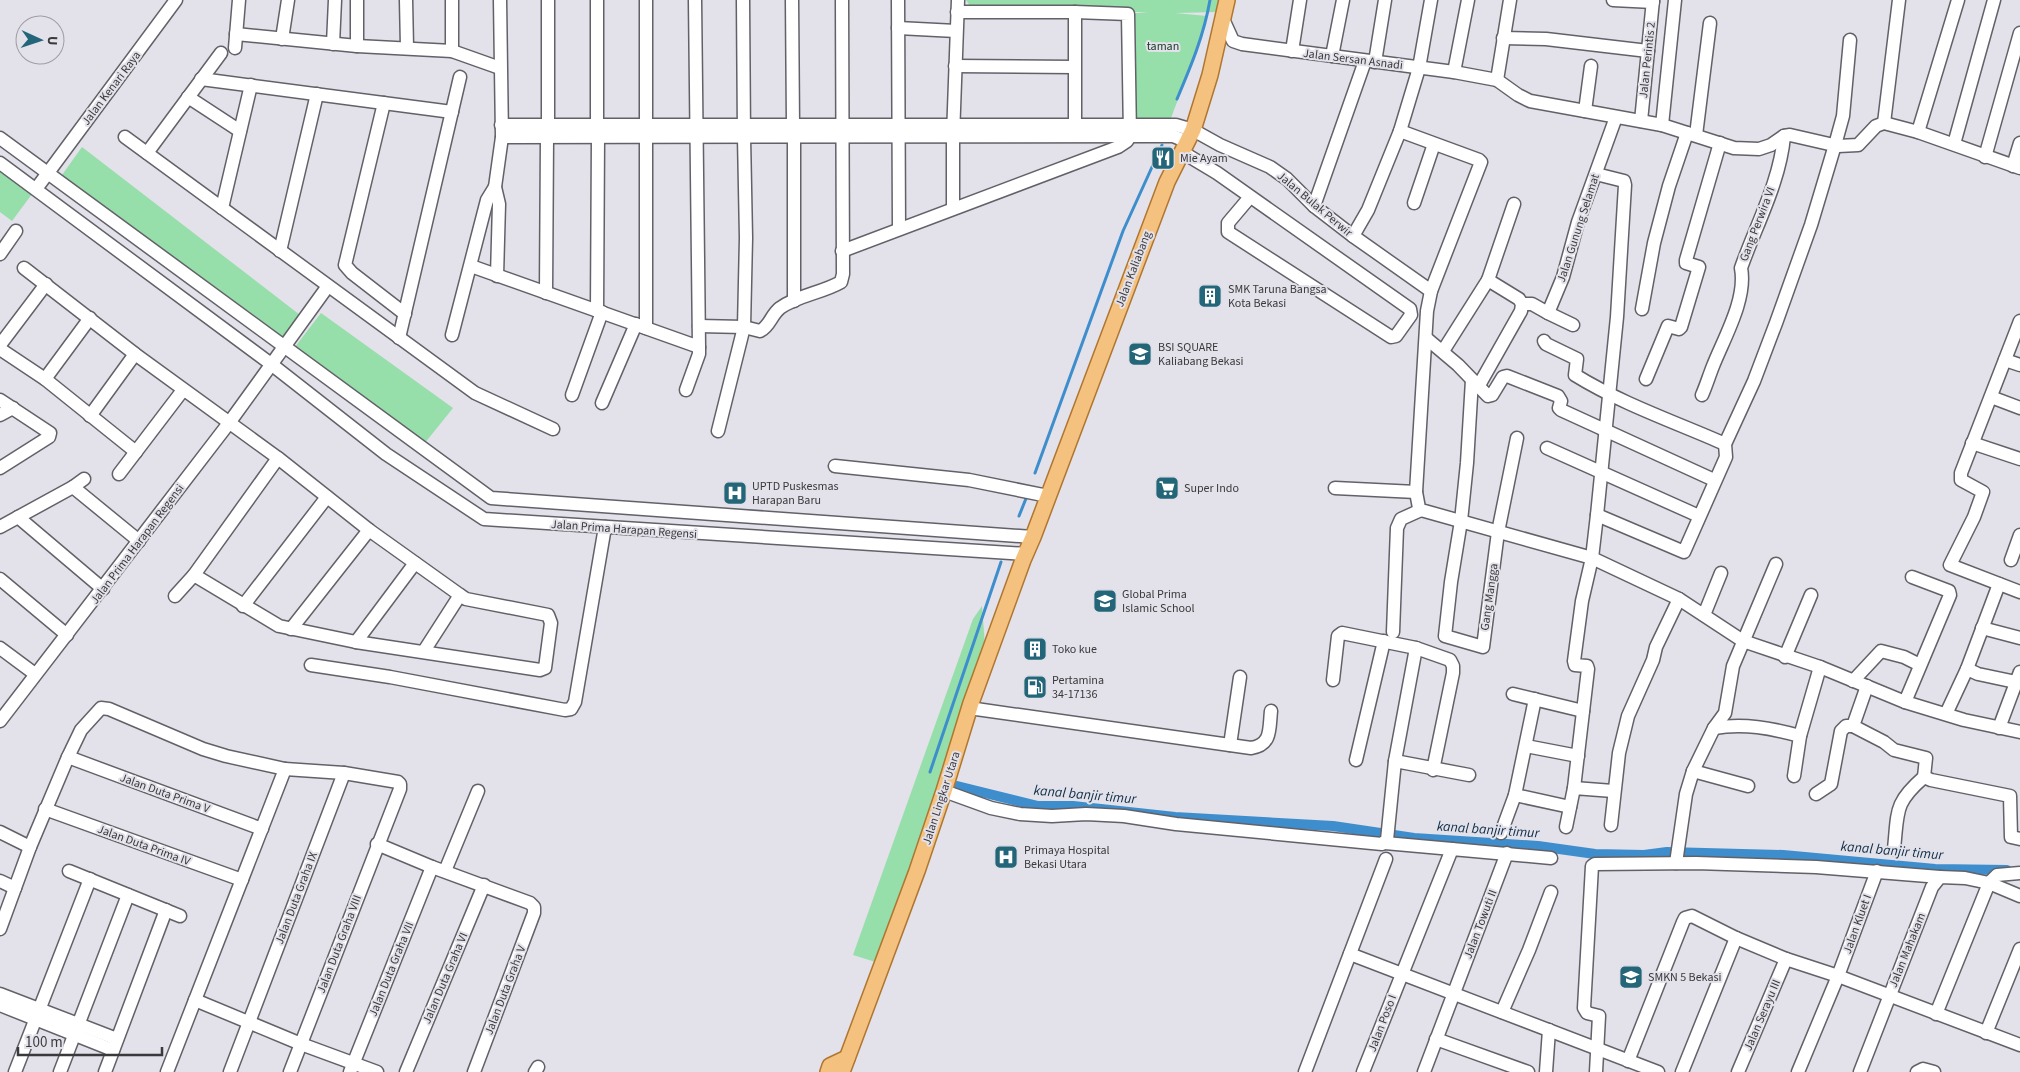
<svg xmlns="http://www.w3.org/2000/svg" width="2020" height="1072" font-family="'Source Sans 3',sans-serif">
  <rect width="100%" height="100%" fill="#e3e1e9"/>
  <!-- green -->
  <g fill="#96deaa">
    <path d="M966,0h253l-2,12 -42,1 32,3c-7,38 -26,72 -38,108l-39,1 -2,-111 20,-2h-174z"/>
    <polygon points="82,147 300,315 283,337 62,175"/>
    <polygon points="0,170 32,194 12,221 0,212"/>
    <polygon points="321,313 453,408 424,444 295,347"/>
    <polygon points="982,606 986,659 882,964 853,955 973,619"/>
  </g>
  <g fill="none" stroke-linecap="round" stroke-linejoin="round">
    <!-- stream -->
    <g stroke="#3e8ecd" stroke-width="3">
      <path d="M1177,99c14,-33 27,-64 33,-99"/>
      <polyline points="1035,473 1123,231 1162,145"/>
      <polyline points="1019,516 1027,496"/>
      <polyline points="930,772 1001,562"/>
    </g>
    <!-- canal -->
    <polyline stroke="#3e8ecd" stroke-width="10" points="957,786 1038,806 1073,806 1175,817 1333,826 1414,838 1538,846 1595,854 1644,855 1667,852 1783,855 1935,869 2007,870"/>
    <!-- minor casing -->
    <g stroke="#626168" stroke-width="15">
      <g id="minor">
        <polyline points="357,0 357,46"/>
        <polyline points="406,0 407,47"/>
        <polyline points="548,0 548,125"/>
        <polyline points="597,0 597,125"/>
        <polyline points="646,0 646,328"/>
        <polyline points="792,0 793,125"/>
        <polyline points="898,0 899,229"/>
        <polyline points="1613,0 1653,2"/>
        <polyline points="1223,19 1233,41 1242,44 1454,72 1497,80 1518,95 1530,101 1662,125 1734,148 1759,149 1771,145 1784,136 1790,135 1838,146 1858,145 1876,126 1884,123 1918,132 2020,168"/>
        <polyline points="898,28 956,31"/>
        <polyline points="236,34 357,46 452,51 500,68"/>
        <polyline points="1503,38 1546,39 1648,51"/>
        <polyline points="282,39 288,0"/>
        <polyline points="333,44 335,0"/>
        <polyline points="235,48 239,0"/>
        <polyline points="452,51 452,0"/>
        <polyline points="1292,51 1300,0"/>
        <polyline points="1332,56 1343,0"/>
        <polyline points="1375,62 1385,0"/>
        <polyline points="955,66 1074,67"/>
        <polyline points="1454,72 1468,0"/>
        <polyline points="201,79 452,112"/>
        <polyline points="1497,80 1510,0"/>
        <polyline points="188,97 240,131"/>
        <polyline points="384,103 345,265 352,273 405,314"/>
        <polyline points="1585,111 1591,66"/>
        <polyline points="1641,121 1653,0"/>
        <polyline points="1884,123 1899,0"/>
        <polyline points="501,125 1176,125 1193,130 1220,145 1270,167 1287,179 1314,206 1353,236 1431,291"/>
        <polyline points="1075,125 1075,12"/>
        <polyline points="1662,125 1675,0"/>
        <polyline points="1400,131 1419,68 1431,0"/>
        <polyline points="1918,132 1958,0"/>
        <polyline points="1696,135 1710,23"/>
        <polyline points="125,137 475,393 553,429"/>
        <polyline points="502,137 1151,136 1173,136 1188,142"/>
        <polyline points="0,138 491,498 1033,537"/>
        <polyline points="1954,144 1994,0"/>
        <polyline points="1182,152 1217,173 1410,309 1411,315 1396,336 1391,337 1228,232 1228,223 1250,197"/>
        <polyline points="147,153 221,53"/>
        <polyline points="1985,157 2020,33"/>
        <polyline points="0,163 271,364 386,454 484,519 1026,554"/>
        <polyline points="2013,166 2020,143"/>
        <polyline points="36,189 176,0"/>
        <polyline points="1414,203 1434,144"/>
        <polyline points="1314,206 1365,61"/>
        <polyline points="222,208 251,85"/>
        <polyline points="953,208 953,136 958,0"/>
        <polyline points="1353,236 1368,210 1400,131 1479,160 1481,162 1431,291 1427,311 1416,492 1419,508 1421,510 1592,558 1679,599 1743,641 1820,667 1905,702 1964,720 2020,732"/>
        <polyline points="280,251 317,94"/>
        <polyline points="842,251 1118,147 1127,141 1130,136 1128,14 1075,12 957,12"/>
        <polyline points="0,254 16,231"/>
        <polyline points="471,266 699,347 695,0"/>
        <polyline points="24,268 135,354 278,458 369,530 460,595 466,599 548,615 551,623 545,668 540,670 356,642 279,626 194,575"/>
        <polyline points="497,276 499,204 495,187 502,137 500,0"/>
        <polyline points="1488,280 1514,204"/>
        <polyline points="546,293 547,137"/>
        <polyline points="794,301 794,137"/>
        <polyline points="1522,304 1532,304 1548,313"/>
        <polyline points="1642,309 1654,243 1669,186 1687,133"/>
        <polyline points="597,311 598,137"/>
        <polyline points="2020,321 1961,473 1961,480 1983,492 1974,517 1950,565 2020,592"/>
        <polyline points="1573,325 1548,313 1563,277 1578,222 1616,117"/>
        <path d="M699,326l45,1 16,4c10,-5 11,-16 20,-23 18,-13 42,-15 61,-26l2,-8 -1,-274"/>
        <polyline points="452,335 487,200 495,187"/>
        <polyline points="399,338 460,77"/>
        <polyline points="1426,338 1458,365 1488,396 1492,395 1503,377 1507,376 1558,396 1561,401 1559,408 1561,410 1714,480"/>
        <path d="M1544,341l2,3 31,15 -2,16c47,29 100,47 150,69"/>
        <polyline points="0,345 46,284"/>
        <polyline points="0,349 45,379 136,452"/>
        <polyline points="1443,351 1488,280 1519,299 1522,304 1521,311 1478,387"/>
        <polyline points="2005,360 2020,365"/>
        <polyline points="45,379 90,318"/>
        <polyline points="1646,379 1668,326 1679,329 1681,327 1699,267 1686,263 1686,260 1720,143"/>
        <polyline points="1472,380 1467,463 1461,521 1451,582 1445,636 1483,647 1498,532 1517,438"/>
        <polyline points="686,390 699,354 699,347"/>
        <polyline points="572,395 602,312"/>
        <path d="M1702,395c4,-9 7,-19 11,-29 11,-28 34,-67 28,-98 15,-43 39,-86 43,-132"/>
        <polyline points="1991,397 2020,408"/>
        <polyline points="0,400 50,433 49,437 0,468"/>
        <polyline points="602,403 636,324"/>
        <polyline points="0,415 13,408"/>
        <polyline points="90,416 135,354"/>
        <polyline points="718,431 744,327 746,238 744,137 743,0"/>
        <polyline points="1972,443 2020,459"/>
        <polyline points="1547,448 1699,516"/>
        <polyline points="835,466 969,480 1048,496"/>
        <polyline points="119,474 183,390"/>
        <polyline points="73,487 139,541"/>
        <polyline points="1335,488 1416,492"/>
        <polyline points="1597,515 1684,552 1726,457 1725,444 1754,381 1776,323 1811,225 1835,145 1843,116 1850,40"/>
        <polyline points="18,517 103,589"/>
        <polyline points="0,527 73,487 84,479"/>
        <polyline points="2011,560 2020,535"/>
        <polyline points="0,579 67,635"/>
        <polyline points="175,596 194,575 278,458"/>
        <polyline points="243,606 327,497"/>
        <polyline points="1704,615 1721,573"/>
        <polyline points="1982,628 2020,638"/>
        <polyline points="291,629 369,530"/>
        <polyline points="1393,632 1397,528 1401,519 1421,510"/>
        <polyline points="356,642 415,563"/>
        <polyline points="0,648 35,674"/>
        <polyline points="424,651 460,595"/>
        <polyline points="1785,657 1811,595"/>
        <polyline points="311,665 390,677 565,710 571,709 575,702 605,527"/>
        <polyline points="1967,669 1978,674 2020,683"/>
        <polyline points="1333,680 1338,636 1342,633 1416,648 1450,660 1453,666 1453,673 1433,770"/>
        <polyline points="1853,681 1881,651 1904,657 1920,665"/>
        <polyline points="1513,694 1583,711"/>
        <polyline points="1905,702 1950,595 1949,591 1912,577"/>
        <path d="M969,708l282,40c21,-3 18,-19 20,-37"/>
        <polyline points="1946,714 1967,669 1999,584"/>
        <polyline points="0,721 229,423 328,286"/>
        <polyline points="1853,726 1884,742 1894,750 1926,758 1924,777 1931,780 2010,796 2011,837 2020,839"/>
        <path d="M1714,728c30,-5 57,0 86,8"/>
        <polyline points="1999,728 2020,672"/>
        <polyline points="1230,745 1240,677"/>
        <polyline points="1526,746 1578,756"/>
        <polyline points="68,757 262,829"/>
        <polyline points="1356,760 1384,641"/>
        <polyline points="1395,761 1416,648"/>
        <polyline points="1693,771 1748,786"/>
        <polyline points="1794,776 1800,736 1820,667"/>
        <polyline points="1574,788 1588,669 1587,666 1575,665 1574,661 1582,601 1592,558 1597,515 1617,317 1625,185 1624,181 1596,174"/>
        <polyline points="944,791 991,808 1020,814 1052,816 1086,814 1124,816 1176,824 1382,844 1387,840 1395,761 1469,775"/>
        <polyline points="1816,794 1831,784 1841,731 1846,726 1853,726 1867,686"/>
        <polyline points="1515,795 1570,807"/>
        <polyline points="45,809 242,880"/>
        <polyline points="1611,825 1619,753 1628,716 1653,660 1656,647 1679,599"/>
        <polyline points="1566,827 1574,788 1613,791"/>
        <polyline points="0,832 30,847"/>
        <polyline points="1501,833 1515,795 1535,699"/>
        <polyline points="1385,843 1452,849"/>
        <polyline points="377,844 432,867 530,903 534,907 534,913 474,1072"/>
        <path d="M1894,849c4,-38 0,-46 30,-72"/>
        <polyline points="1676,863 1686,794 1693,771 1714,728 1725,713 1733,666 1776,564"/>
        <polyline points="69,871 180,916"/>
        <polyline points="445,871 478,791"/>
        <polyline points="0,881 15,888"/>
        <polyline points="0,929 30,847 68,757 81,730 101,708 109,709 203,749 226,756 285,769 344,773 398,782 400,784 400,789 290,1072"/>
        <polyline points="1350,954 1658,1072"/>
        <polyline points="0,994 117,1039"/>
        <polyline points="195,1000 301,1044 377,1072"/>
        <polyline points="0,1005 113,1050"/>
        <polyline points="1502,1012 1529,950 1551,892"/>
        <polyline points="1936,1014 1989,883 2020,896"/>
        <polyline points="1986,1033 2020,949"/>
        <polyline points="1436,1039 1528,1072"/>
        <polyline points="1628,1061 1683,922 1685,918 1692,916 1736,938 1786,959 1838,976 2020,1045"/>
        <polyline points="15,1072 90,879"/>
        <polyline points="60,1072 128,895"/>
        <polyline points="105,1072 166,910"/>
        <polyline points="167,1072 285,769"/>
        <polyline points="230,1072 344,773"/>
        <polyline points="350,1072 432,867"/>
        <polyline points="406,1072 484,885"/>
        <polyline points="535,1072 538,1067"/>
        <polyline points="1305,1072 1386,859"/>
        <polyline points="1363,1072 1452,849 1551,858"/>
        <polyline points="1424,1072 1507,853"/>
        <polyline points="1546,1072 1549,1030"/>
        <polyline points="1596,1072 1599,1016 1587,1013 1584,1008 1592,866 1595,864 1696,863 1816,867 1940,877"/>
        <polyline points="1682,1072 1736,938"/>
        <polyline points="1738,1072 1786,959"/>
        <polyline points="1798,1072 1838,976 1877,871"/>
        <polyline points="1860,1072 1932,887 1940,877 1965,878 1989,883 1997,875 2020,873"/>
        <polyline points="1917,1072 1923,1069 1934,1072"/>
      </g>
    </g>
    <!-- major casing -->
    <g stroke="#af7630" stroke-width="18">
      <g id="major">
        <polyline points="828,1072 830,1066 847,1058"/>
        <polyline points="842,1072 917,871 944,791 971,703 1023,560 1033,537 1167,182 1193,130 1210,75 1227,0"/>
      </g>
    </g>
    <!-- minor -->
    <use href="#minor" stroke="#fff" stroke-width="12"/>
    <!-- major -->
    <use href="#major" stroke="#f5c17f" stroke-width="15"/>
  </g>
  <!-- icons -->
  <defs>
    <g id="restaurant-square" transform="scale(1.25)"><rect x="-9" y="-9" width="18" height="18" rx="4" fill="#246679" stroke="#e3e1e9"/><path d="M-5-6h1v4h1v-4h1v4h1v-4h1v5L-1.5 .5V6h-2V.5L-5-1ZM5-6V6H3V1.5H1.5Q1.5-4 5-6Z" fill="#fff"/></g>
    <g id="building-square" transform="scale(1.25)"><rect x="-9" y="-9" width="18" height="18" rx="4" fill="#246679" stroke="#e3e1e9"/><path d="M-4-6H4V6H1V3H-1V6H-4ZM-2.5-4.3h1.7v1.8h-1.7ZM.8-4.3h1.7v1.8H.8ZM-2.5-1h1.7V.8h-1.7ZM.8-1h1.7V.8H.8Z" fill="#fff"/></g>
    <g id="university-square" transform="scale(1.25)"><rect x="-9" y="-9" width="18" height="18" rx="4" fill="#246679" stroke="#e3e1e9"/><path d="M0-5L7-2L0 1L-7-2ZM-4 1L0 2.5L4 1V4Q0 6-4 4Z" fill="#fff"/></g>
    <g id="supermarket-square" transform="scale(1.25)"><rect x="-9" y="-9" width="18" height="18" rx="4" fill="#246679" stroke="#e3e1e9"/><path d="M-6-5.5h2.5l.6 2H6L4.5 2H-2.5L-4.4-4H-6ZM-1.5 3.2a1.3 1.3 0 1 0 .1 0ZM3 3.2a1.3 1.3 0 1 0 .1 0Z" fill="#fff"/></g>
    <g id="hospital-square" transform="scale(1.25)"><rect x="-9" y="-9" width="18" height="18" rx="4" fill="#246679" stroke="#e3e1e9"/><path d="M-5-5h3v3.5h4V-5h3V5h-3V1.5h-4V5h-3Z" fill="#fff"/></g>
    <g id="school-square" transform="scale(1.25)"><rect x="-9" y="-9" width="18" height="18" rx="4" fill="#246679" stroke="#e3e1e9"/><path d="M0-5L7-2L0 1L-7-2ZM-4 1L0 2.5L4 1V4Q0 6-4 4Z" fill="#fff"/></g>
    <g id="fuel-square" transform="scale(1.25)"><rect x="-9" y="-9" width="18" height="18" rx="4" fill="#246679" stroke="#e3e1e9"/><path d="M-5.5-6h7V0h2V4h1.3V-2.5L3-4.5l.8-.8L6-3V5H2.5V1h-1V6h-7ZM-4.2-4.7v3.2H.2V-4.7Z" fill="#fff"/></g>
  </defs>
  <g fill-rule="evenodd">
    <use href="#restaurant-square" x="1163" y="158"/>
    <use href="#building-square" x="1210" y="296"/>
    <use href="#university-square" x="1140" y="354"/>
    <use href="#supermarket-square" x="1167" y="488"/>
    <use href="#hospital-square" x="735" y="493"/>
    <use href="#school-square" x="1105" y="601"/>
    <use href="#building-square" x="1035" y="649"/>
    <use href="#fuel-square" x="1035" y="687"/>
    <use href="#hospital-square" x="1006" y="857"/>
    <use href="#school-square" x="1631" y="977"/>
  </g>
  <g text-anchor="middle" stroke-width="4" stroke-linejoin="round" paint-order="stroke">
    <!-- park labels -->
    <g font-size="12" fill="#12371f" stroke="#e3e1e9">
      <text x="1163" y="50">taman</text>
    </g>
    <!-- street labels -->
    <g font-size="12" fill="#3a393c" stroke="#e3e1e9">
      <text transform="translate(1353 59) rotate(7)" y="4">Jalan Sersan Asnadi</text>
      <text transform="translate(1647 60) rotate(-84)" y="4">Jalan Perintis 2</text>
      <text transform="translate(111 88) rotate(-53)" y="4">Jalan Kenari Raya</text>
      <text transform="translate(1315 204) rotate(40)" y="4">Jalan Bulak Perwir</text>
      <text transform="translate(1757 224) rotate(-69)" y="4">Gang Perwira VI</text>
      <text transform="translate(1578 228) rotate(-72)" y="4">Jalan Gunung Selamat</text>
      <text transform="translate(1133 269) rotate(-69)" y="4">Jalan Kaliabang</text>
      <text transform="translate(624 529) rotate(4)" y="4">Jalan Prima Harapan Regensi</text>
      <text transform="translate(137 544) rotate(-53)" y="4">Jalan Prima Harapan Regensi</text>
      <text transform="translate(1489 597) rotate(-82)" y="4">Gang Mangga</text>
      <text transform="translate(165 793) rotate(20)" y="4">Jalan Duta Prima V</text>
      <text transform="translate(941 798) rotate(-72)" y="4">Jalan Lingkar Utara</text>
      <text transform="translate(144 845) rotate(20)" y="4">Jalan Duta Prima IV</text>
      <text transform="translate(296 898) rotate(-69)" y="4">Jalan Duta Graha IX</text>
      <text transform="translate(1480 924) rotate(-69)" y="4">Jalan Towuti II</text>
      <text transform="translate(1857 924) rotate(-70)" y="4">Jalan Kluet I</text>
      <text transform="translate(339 944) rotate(-69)" y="4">Jalan Duta Graha VIII</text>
      <text transform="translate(1907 950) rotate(-68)" y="4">Jalan Mahakam</text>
      <text transform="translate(391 969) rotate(-68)" y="4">Jalan Duta Graha VII</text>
      <text transform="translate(445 978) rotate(-67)" y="4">Jalan Duta Graha VI</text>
      <text transform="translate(505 990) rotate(-69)" y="4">Jalan Duta Graha V</text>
      <text transform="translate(1762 1015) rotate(-67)" y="4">Jalan Serayu III</text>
      <text transform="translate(1382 1023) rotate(-69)" y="4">Jalan Poso I</text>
    </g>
    <!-- poi labels -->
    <g font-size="12" fill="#3a393c" stroke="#e3e1e9" text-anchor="start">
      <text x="1180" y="162">Mie Ayam</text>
      <text x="1228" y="293">SMK Taruna Bangsa<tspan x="1228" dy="14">Kota Bekasi</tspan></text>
      <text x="1158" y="351">BSI SQUARE<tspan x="1158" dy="14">Kaliabang Bekasi</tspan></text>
      <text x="752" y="490">UPTD Puskesmas<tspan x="752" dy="14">Harapan Baru</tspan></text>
      <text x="1184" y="492">Super Indo</text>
      <text x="1122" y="598">Global Prima<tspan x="1122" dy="14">Islamic School</tspan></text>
      <text x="1052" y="653">Toko kue</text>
      <text x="1052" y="684">Pertamina<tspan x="1052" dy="14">34-17136</tspan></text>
      <text x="1024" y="854">Primaya Hospital<tspan x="1024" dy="14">Bekasi Utara</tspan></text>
      <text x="1648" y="981">SMKN 5 Bekasi</text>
    </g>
    <!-- water labels -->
    <g font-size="14" font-style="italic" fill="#0b2d47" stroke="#e3e1e9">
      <text transform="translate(1085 794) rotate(5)" y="5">kanal banjir timur</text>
      <text transform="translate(1488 829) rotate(4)" y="5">kanal banjir timur</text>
      <text transform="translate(1892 850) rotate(5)" y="5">kanal banjir timur</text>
    </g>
  </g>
  <!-- north arrow -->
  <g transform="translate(40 40) rotate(93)"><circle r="24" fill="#e3e1e9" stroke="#9f9ea4"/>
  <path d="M0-4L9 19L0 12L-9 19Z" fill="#246679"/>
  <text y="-8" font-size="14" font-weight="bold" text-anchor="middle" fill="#3a393c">U</text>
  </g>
  <!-- scale -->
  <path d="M18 1047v8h144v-8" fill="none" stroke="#3a393c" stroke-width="2.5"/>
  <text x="25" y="1047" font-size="15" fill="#3a393c" stroke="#e3e1e9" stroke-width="4" paint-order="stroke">100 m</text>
</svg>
